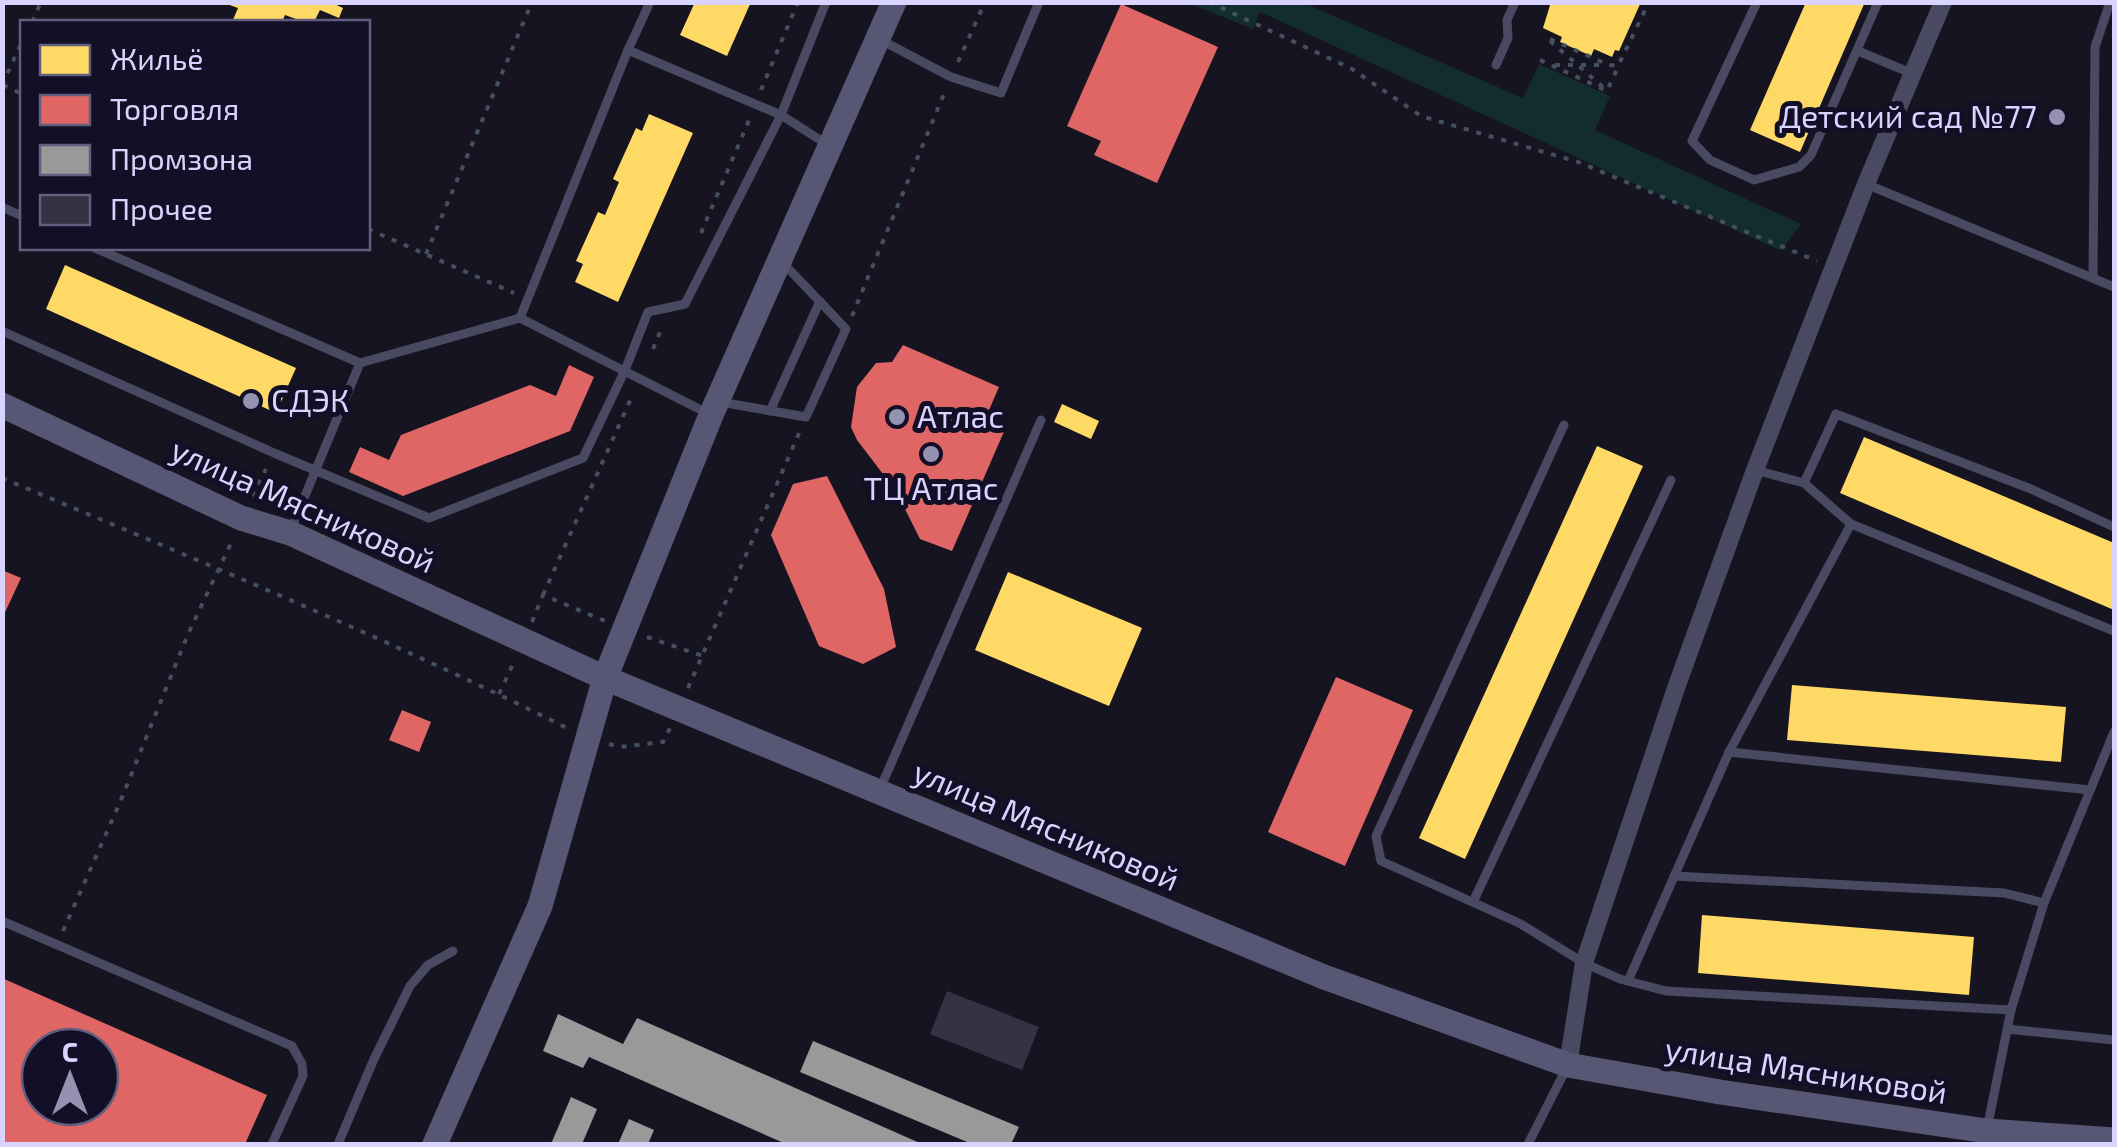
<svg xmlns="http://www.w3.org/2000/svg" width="2117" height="1147" font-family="'Exo 2',sans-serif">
  <rect width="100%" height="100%" fill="#161421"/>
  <!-- green -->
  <polygon fill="#132c2d" points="1188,3 1304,3 1523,98 1539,64 1610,96 1595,130 1801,224 1781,251 1260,12 1253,29"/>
  <!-- homes -->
  <g fill="#ffd966">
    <polygon points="330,2 343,8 339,18 320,10 314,22 304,22 285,15 282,22 232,22 238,8 224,3"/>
    <polygon points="695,2 751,2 727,56 680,35"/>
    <polygon points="1551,2 1641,2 1619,51 1615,50 1612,57 1594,49 1591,56 1560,42 1562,37 1543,28"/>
    <polygon points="1806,2 1865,2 1800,152 1750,130"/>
    <polygon points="649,114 693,133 618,302 575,282 583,264 576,261 598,212 605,215 619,182 613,179 636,128 642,131"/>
    <polygon points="65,265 296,368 276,413 46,309"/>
    <polygon points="1062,404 1099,421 1091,439 1054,422"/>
    <polygon points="1864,437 2114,543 2114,610 1840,493"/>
    <polygon points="1597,446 1643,466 1465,859 1419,838"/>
    <polygon points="1008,572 1142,628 1109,706 975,650"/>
    <polygon points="1792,685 2066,707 2061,762 1787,740"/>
    <polygon points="1702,915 1974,937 1969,995 1698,973"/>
  </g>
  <!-- shops -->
  <g fill="#e06666" fill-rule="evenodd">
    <polygon points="1121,4 1218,47 1157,183 1094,155 1101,141 1067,126"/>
    <polygon points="903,345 999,387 986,417 1006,427 952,551 920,539 896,491 857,440 851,427 857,387 876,363 892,362"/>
    <polygon points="569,365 594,377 570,431 403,496 349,472 360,447 389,460 401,435 530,385 556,396"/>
    <polygon points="827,476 884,589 896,647 863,664 819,646 771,535 793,484"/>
    <polygon points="2,570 21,578 2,619"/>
    <polygon points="1336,677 1413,710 1345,866 1268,832"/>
    <polygon points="402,710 431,722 419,752 389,740"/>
    <path d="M2,978l265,117 -22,49h-243zM40,1047h60v60h-60z"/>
  </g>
  <!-- industry -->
  <g fill="#999">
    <polygon points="558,1014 623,1044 637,1018 922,1144 786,1144 589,1057 583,1068 543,1051"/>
    <polygon points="813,1041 1019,1127 1011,1144 972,1144 800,1072"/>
    <polygon points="571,1097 597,1109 582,1144 551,1144"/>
    <polygon points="629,1119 654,1130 648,1144 618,1144"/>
  </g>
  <!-- building -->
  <polygon fill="#343243" points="947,991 1039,1027 1022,1070 930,1034"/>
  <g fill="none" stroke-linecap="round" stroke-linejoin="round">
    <!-- path -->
    <g stroke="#44505f" stroke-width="4" stroke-dasharray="5 8" stroke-linecap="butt">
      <polyline points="1209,2 1352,69 1421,116 1578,162 1817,261"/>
      <polyline points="32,22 41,2"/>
      <polyline points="1550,39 1609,65 1618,66 1649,2"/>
      <polyline points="1550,41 1604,88"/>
      <polyline points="1540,60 1607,91 1618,67"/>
      <polyline points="958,62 985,2"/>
      <polyline points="1555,65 1605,65"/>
      <polyline points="2,85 22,42"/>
      <polyline points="3,85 22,94"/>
      <polyline points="761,90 798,2"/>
      <polyline points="368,229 514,293"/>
      <polyline points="701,233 750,118"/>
      <polyline points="426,254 532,2"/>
      <polyline points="852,316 946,89"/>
      <polyline points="653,349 663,325"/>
      <path d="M2,478c190,80 381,158 565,250"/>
      <polyline points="252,496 266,469"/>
      <polyline points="543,595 633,394"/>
      <polyline points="532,622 543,595 605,621"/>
      <polyline points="647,637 703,656"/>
      <polyline points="688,688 800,431"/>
      <polyline points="499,694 514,662"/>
      <polyline points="609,744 620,747 663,742 670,728"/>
      <polyline points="63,931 121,800 188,634 232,541"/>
    </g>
    <!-- lane -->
    <g stroke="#4a4962" stroke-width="9">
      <polyline points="1757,2 1692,141 1710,160 1754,180 1799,167 1811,155 1878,2"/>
      <polyline points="881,40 951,77 1001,93 1039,2"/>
      <polyline points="628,50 781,115 828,145"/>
      <polyline points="1858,51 1911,73"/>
      <polyline points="1496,65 1508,38 1507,20 1515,2"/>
      <polyline points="1866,184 2114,287"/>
      <polyline points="2,207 22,216"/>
      <polyline points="95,248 360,363 290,532"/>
      <polyline points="2093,278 2095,47 2110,2"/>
      <polyline points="520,318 709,414"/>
      <polyline points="2,331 274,453 429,518 583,458 625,370 648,312 685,304 781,115 826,2"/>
      <polyline points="360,363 520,318 628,50 650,2"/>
      <polyline points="720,402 806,417 846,329 784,264"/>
      <polyline points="770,411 820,301"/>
      <polyline points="1564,425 1376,836 1381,861 1519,923 1584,963 1620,979 1666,991 2011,1010 2044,903 2114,732"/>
      <polyline points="1755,470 1804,483 1836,414 2031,489 2114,527"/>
      <polyline points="1804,483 1851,524 2114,631"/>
      <polyline points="1729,752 2090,790"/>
      <polyline points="880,789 1041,420"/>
      <polyline points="1674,876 2004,893 2044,903"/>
      <polyline points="1473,902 1671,480"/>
      <polyline points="2,921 292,1046 302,1064 303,1076 272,1144"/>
      <polyline points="1628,981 1729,752 1851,524"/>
      <polyline points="2007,1029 2114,1040"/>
      <polyline points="1987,1129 2011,1010"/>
      <polyline points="338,1144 374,1059 410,986 428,965 453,951"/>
      <polyline points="1528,1144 1567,1067"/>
    </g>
    <!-- street -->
    <polyline stroke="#4a4962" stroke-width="18" points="1568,1065 1584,963 1676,688 1755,470 1866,184 1943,2"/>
    <!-- secondary -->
    <g stroke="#575674" stroke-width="25">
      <polyline points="2,405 241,518 290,533 605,678 1324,977 1568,1065 1720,1092 1987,1131 2114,1140"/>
      <polyline points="435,1144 540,906 605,678 711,415 894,2"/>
    </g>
  </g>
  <!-- markers -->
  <g fill="#9591b1" stroke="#130f26" stroke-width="4">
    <circle cx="2057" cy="117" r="10"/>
    <circle cx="251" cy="401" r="10"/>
    <circle cx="897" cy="417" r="10"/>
    <circle cx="931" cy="454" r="10"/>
  </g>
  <g text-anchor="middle" stroke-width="10" stroke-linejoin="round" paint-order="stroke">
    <!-- poi labels -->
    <g font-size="32" fill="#d9d4ff" stroke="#130f26" text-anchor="start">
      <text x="2037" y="128" text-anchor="end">Детский сад №77</text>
      <text x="271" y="412">СДЭК</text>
      <text x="917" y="428">Атлас</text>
      <text x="931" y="500" text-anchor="middle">ТЦ Атлас</text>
    </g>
    <!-- street labels -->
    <g font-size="32" fill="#d9d4ff" stroke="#130f26">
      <text transform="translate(303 506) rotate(24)" y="11">улица Мясниковой</text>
      <text transform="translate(1046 826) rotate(23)" y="11">улица Мясниковой</text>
      <text transform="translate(1806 1071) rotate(9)" y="11">улица Мясниковой</text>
    </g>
  </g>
  <!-- border -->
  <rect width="2117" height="1147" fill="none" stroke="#d9d4ff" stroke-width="10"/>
  <!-- legend -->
  <rect x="20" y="20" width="350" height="230" fill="#130f26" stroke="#625e7d" stroke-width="2.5"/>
  <rect x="40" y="45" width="50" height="30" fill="#ffd966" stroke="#625e7d" stroke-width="2.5"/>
  <text x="110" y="70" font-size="30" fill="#d9d4ff">Жильё</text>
  <rect x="40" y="95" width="50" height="30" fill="#e06666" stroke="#625e7d" stroke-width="2.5"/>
  <text x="110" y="120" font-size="30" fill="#d9d4ff">Торговля</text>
  <rect x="40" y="145" width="50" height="30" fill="#999999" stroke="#625e7d" stroke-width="2.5"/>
  <text x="110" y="170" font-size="30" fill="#d9d4ff">Промзона</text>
  <rect x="40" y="195" width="50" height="30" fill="#343243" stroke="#625e7d" stroke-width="2.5"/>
  <text x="110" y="220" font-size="30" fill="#d9d4ff">Прочее</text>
  <!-- north arrow -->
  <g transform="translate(70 1077)"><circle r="48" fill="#130f26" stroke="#625e7d" stroke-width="2.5"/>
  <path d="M0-8L18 38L0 25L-18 38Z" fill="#9591b1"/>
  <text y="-15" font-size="28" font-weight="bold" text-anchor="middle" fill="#d9d4ff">С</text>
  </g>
</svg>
